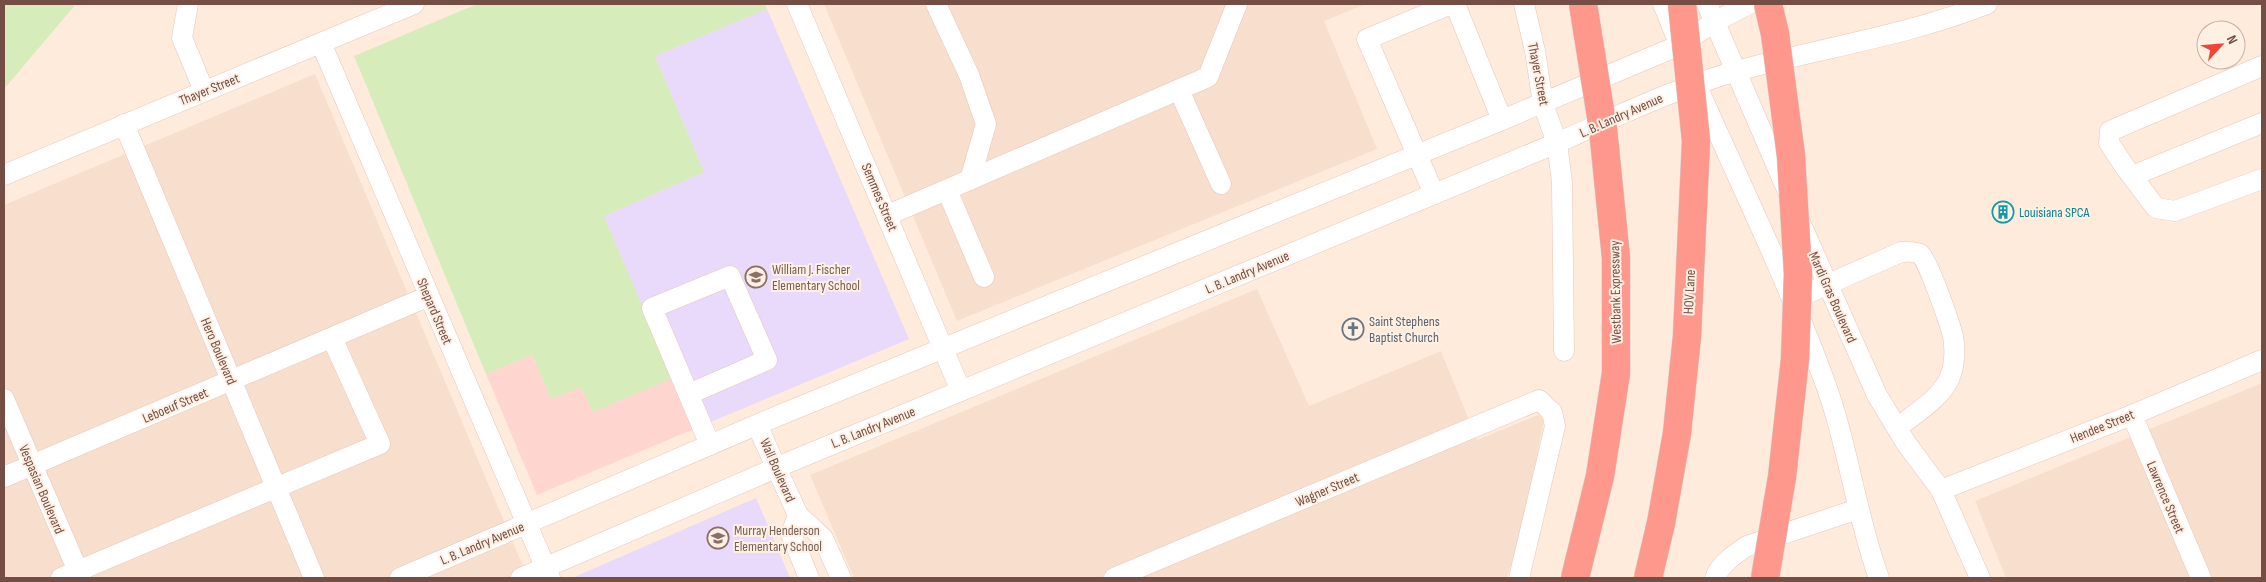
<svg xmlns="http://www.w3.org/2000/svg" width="2266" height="582" font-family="'Sofia Sans Condensed',sans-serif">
  <rect width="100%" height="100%" fill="#feebdc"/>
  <!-- residential -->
  <g fill="#f8decd">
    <polygon points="824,4 1366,4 1324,21 1377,149 957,321"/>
    <polygon points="315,74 528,578 4,578 4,205"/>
    <polygon points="1257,289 1309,406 1441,351 1477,440 1538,415 1544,420 1522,530 1507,578 854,578 810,475"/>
    <polygon points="2262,383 2262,578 2006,578 1975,501"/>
  </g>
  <!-- commercial -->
  <polygon fill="#ffd6cf" points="532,355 551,399 581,386 673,378 694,429 537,495 486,374"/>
  <!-- education -->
  <g fill="#e9d9fa">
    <polygon points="767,9 909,339 694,429 604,216 704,172 655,56"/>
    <polygon points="756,498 790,578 572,578"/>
  </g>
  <!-- green -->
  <g fill="#d6ecba">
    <polygon points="4,4 76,4 4,89"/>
    <polygon points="477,4 765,4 767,9 655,56 704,172 604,216 673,378 593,412 581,387 551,399 532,355 486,374 354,56"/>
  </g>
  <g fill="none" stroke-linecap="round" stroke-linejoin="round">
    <!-- minor casing -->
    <g stroke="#e4c7bb" stroke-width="21">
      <g id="minor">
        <polyline points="188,4 182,38 204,91"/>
        <polyline points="797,4 961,391"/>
        <polyline points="936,4 969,75 986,124 970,180"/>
        <polyline points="1455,4 1502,120"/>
        <polyline points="1524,4 1535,51 1543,104 1557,143 1562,182 1564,351"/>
        <polyline points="1663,4 1680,46"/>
        <polyline points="1707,4 1788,192"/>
        <polyline points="321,43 550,578"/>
        <polyline points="2262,66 2110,131 2109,143 2125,167 2156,208 2175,211 2262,179"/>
        <path d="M1696,84c43,97 90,193 127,293 25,66 32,135 56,201"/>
        <polyline points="1179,90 1221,184"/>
        <polyline points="124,124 314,578"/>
        <polyline points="4,175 414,4"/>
        <polyline points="2132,176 2262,123"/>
        <polyline points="947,190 984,277"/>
        <polyline points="1434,194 1367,39 1451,4"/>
        <polyline points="888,215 1208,77 1237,4"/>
        <polyline points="1800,222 1877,395 1906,443 1941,490 1980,578"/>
        <path d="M1792,300l109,-48c6,0 14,-1 19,2 8,6 30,70 33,82 2,11 2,27 -2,38 -7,23 -36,39 -54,54"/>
        <polyline points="689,394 767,360 730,276 652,308 710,445"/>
        <polyline points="4,399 81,578"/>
        <polyline points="2132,415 2201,578"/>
        <polyline points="757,425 798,515 823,538 841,578"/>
        <polyline points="4,477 429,296"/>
        <polyline points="1941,490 2132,415 2262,360"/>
        <polyline points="798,515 791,534 809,578"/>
        <polyline points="61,578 380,444 332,338"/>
        <polyline points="400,578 775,417 1502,120 1680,45 1714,22 1749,4"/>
        <path d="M521,578l271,-117 765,-318c59,-26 118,-55 180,-72 83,-23 169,-35 250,-67"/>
        <polyline points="1114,578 1539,400 1552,412 1555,426 1519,578"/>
        <path d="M1715,578c5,-14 20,-24 32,-32l111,-37"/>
      </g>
    </g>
    <!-- minor -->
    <use href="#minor" stroke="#fff" stroke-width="20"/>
    <!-- highway-bridge casing -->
    <g stroke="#d8cdcb" stroke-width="29" stroke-linecap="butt">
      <g id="highway-bridge">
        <polyline points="1575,578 1600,476 1616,373 1616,258 1603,129 1583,4"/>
        <polyline points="1648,578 1661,523 1677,433 1687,336 1696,141 1682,4"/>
        <polyline points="1765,578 1782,477 1795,359 1798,274 1791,156 1775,34 1768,4"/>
      </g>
    </g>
    <!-- highway-bridge -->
    <use href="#highway-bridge" stroke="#fe988d" stroke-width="28"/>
  </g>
  <!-- icons -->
  <defs>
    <g id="building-ring" transform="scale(1.125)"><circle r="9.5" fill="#fff0e4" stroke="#0f9aa8" stroke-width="1.5"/><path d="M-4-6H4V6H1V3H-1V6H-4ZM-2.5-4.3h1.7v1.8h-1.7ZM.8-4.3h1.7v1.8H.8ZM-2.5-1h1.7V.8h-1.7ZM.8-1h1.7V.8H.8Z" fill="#0f9aa8"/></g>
    <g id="school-ring" transform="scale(1.125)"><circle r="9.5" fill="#fff0e4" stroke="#8d6e63" stroke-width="1.5"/><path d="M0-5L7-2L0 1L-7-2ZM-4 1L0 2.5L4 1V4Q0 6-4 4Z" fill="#8d6e63"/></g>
    <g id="church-ring" transform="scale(1.125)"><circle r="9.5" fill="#fff0e4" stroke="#6b7280" stroke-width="1.5"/><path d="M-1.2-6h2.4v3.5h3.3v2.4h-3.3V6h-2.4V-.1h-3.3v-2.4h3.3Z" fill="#6b7280"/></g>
  </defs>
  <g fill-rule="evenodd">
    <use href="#building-ring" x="2003" y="212"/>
    <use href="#school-ring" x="756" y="277"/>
    <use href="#church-ring" x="1353" y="329"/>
    <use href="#school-ring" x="718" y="538"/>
  </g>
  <g text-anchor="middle" stroke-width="4" stroke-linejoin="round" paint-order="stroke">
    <!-- street labels -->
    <g font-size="14" fill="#744d44" stroke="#fff0e4">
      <text transform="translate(1539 74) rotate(79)" y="5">Thayer Street</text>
      <text transform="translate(209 89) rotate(-22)" y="5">Thayer Street</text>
      <text transform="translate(1621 115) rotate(-24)" y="5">L. B. Landry Avenue</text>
      <text transform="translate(880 197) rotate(67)" y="5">Semmes Street</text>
      <text transform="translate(1247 272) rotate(-23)" y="5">L. B. Landry Avenue</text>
      <text transform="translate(1615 292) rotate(-91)" y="5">Westbank Expressway</text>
      <text transform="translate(1689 292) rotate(-87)" y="5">HOV Lane</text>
      <text transform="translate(1833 297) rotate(66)" y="5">Mardi Gras Boulevard</text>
      <text transform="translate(435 311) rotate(67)" y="5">Shepard Street</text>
      <text transform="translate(219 351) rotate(67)" y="5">Hero Boulevard</text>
      <text transform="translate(175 405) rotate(-23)" y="5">Leboeuf Street</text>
      <text transform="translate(2102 426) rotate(-22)" y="5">Hendee Street</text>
      <text transform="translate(873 427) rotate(-22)" y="5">L. B. Landry Avenue</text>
      <text transform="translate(778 470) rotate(66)" y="5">Wall Boulevard</text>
      <text transform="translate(42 489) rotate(67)" y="5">Vespasian Boulevard</text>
      <text transform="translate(1327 489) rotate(-23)" y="5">Wagner Street</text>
      <text transform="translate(2166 497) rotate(67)" y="5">Lawrence Street</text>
      <text transform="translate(482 543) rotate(-23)" y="5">L. B. Landry Avenue</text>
    </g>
    <!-- culture labels -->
    <g font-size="14" fill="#0d838f" stroke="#fff0e4" text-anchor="start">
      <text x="2019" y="217">Louisiana SPCA</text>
    </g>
    <!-- education labels -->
    <g font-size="14" fill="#785e54" stroke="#fff0e4" text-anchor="start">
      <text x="772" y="274">William J. Fischer<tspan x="772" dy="16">Elementary School</tspan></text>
      <text x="734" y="535">Murray Henderson<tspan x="734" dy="16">Elementary School</tspan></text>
    </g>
    <!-- worship labels -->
    <g font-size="14" fill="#5b616d" stroke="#fff0e4" text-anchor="start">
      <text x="1369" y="326">Saint Stephens<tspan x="1369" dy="16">Baptist Church</tspan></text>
    </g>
  </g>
  <!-- border -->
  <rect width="2266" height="582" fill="none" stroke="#744d44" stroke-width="10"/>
  <!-- north arrow -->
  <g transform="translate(2221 45) rotate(64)"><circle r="24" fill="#fff0e4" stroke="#c7afa4"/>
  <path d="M0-4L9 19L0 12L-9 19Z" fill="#f34236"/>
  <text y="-8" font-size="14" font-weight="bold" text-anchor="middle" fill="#744d44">N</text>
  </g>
</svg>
